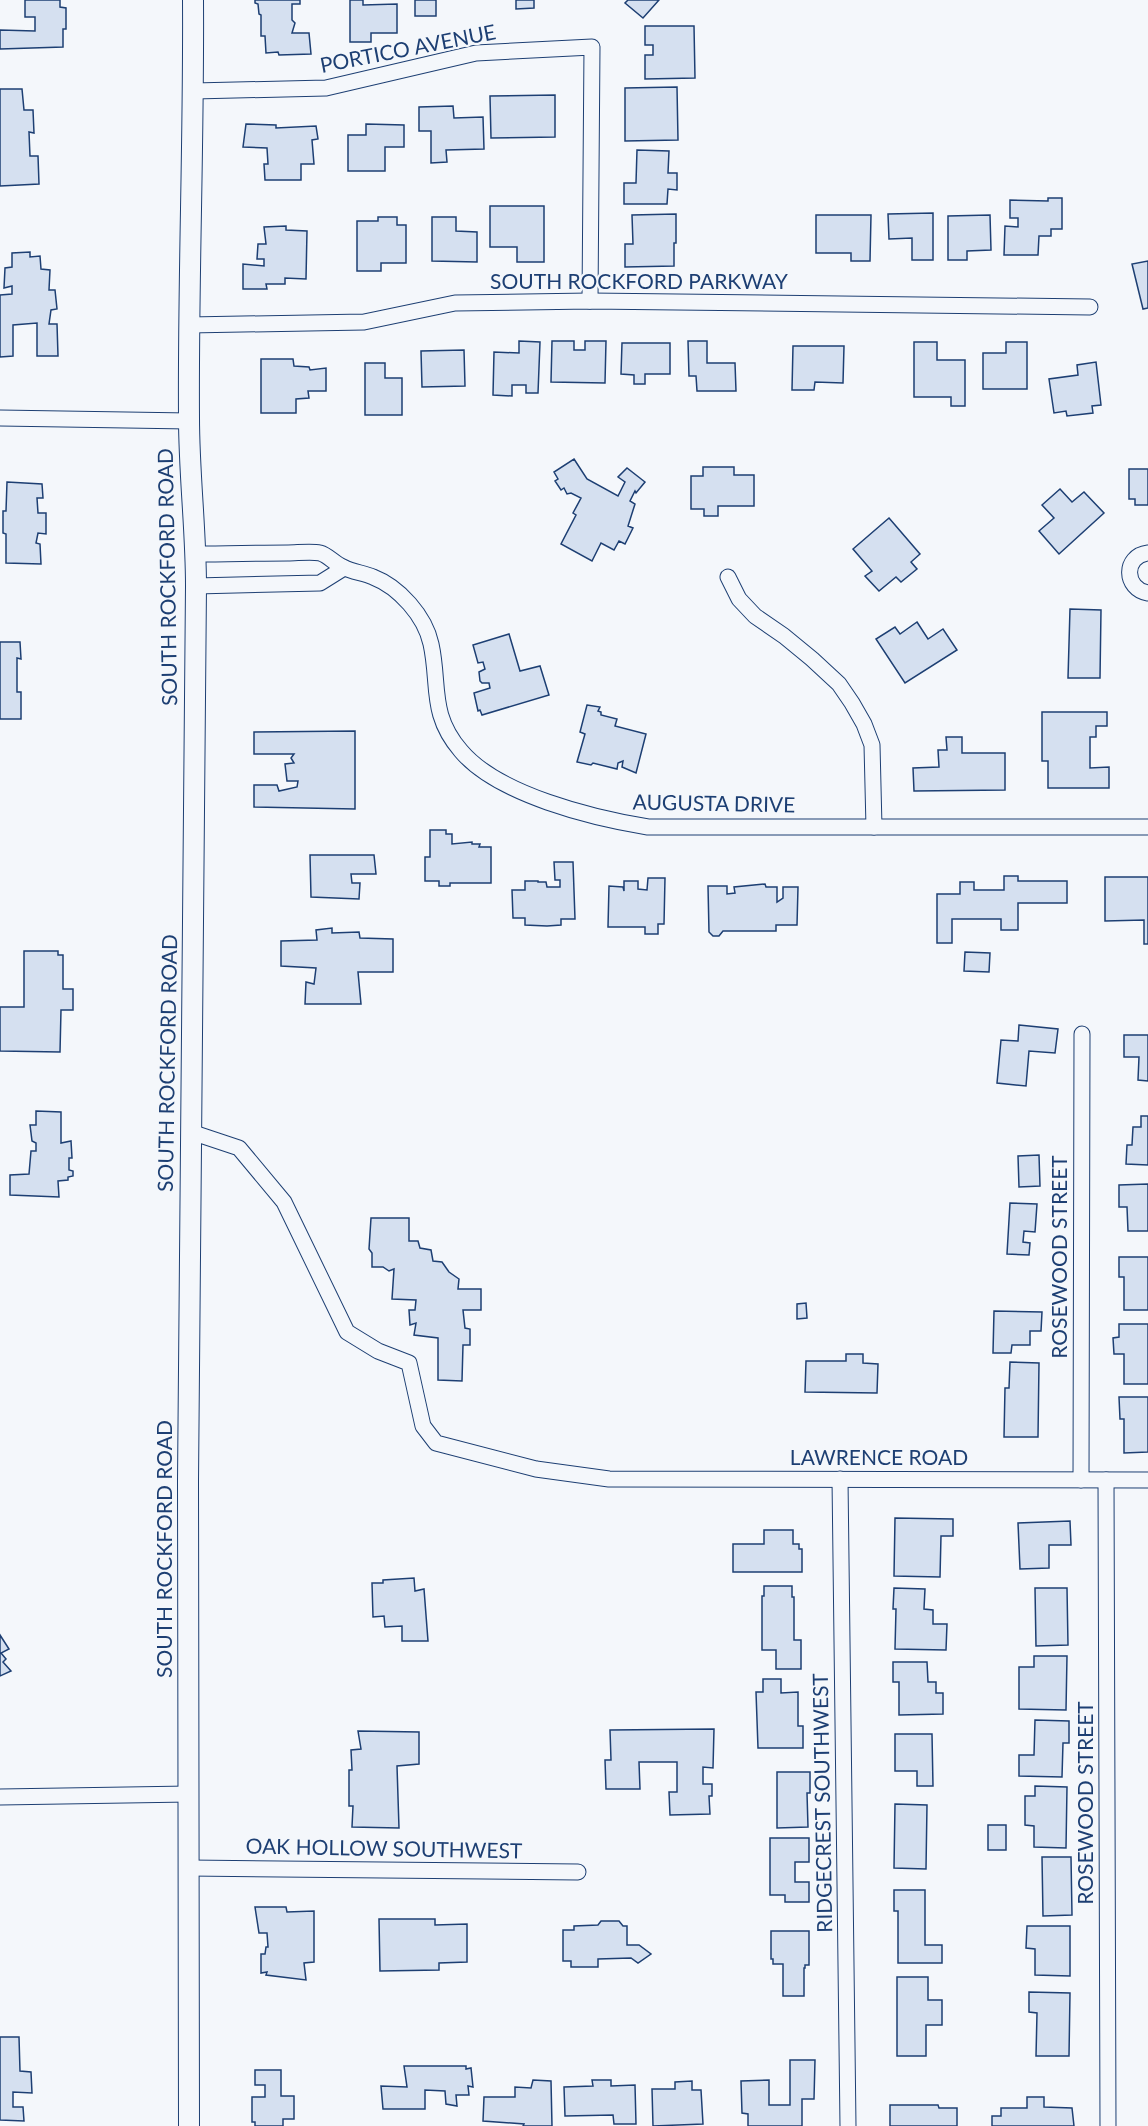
<svg xmlns="http://www.w3.org/2000/svg" width="1148" height="2126" font-family="Lato,sans-serif">
  <rect width="100%" height="100%" fill="#f4f7fb"/>
  <!-- building -->
  <g fill="#d5e0f0" stroke="#1d3f73" stroke-width="1.5">
    <polygon points="25,0 60,0 60,7 66,8 66,29 63,29 63,47 0,49 0,30 35,31 35,17 25,17"/>
    <polygon points="255,0 300,0 300,4 292,4 292,20 295,23 292,33 309,33 311,54 279,55 278,52 266,53 265,36 261,36 261,15 259,14 258,4 255,3"/>
    <polygon points="350,0 363,0 363,5 397,4 397,33 371,33 371,42 350,42"/>
    <rect x="415" y="0" width="21" height="16"/>
    <polygon points="516,0 534,0 534,8 516,9"/>
    <polygon points="628,0 659,0 643,18 625,3"/>
    <polygon points="645,26 694,26 695,78 645,79 645,55 653,55 653,45 645,45"/>
    <polygon points="677,87 678,140 625,141 625,88"/>
    <polygon points="0,89 22,89 24,110 33,110 34,133 29,132 30,156 38,156 39,184 0,186"/>
    <polygon points="555,95 555,137 491,138 490,96"/>
    <polygon points="453,106 454,118 483,117 484,149 446,150 447,162 431,163 431,131 419,131 419,107"/>
    <polygon points="246,124 276,125 276,128 316,126 318,139 312,140 314,164 301,164 301,180 265,180 264,164 268,164 267,148 243,147"/>
    <polygon points="366,124 404,125 404,147 385,147 385,171 348,171 348,135 366,135"/>
    <polygon points="637,150 669,151 668,173 677,173 677,190 668,189 667,204 624,204 624,183 636,183"/>
    <polygon points="1048,198 1062,198 1062,229 1051,229 1051,236 1039,236 1038,255 1004,255 1005,226 1018,227 1018,218 1010,218 1010,200 1048,201"/>
    <polygon points="490,206 544,206 544,262 517,262 517,247 490,247"/>
    <polygon points="933,213 933,260 912,260 912,238 889,239 888,214"/>
    <polygon points="676,214 676,243 674,243 674,266 625,267 625,244 633,244 632,215"/>
    <polygon points="816,215 871,215 870,261 851,261 851,253 816,253"/>
    <polygon points="990,215 991,250 967,251 967,260 948,260 948,216"/>
    <polygon points="378,217 397,217 397,225 406,225 406,263 381,263 381,271 357,271 357,221 378,221"/>
    <polygon points="432,217 456,217 456,231 477,232 477,262 432,261"/>
    <polygon points="286,226 286,230 307,231 306,279 285,278 285,284 266,284 267,289 243,289 243,264 264,266 264,259 257,259 258,244 266,244 264,227"/>
    <polygon points="30,252 30,257 40,256 41,269 50,270 49,290 55,290 57,309 51,310 49,324 57,324 58,356 37,356 37,323 13,325 13,356 0,357 0,295 12,294 12,286 4,288 5,268 12,267 12,253"/>
    <polygon points="1148,261 1148,308 1143,309 1132,264"/>
    <polygon points="519,341 540,342 538,393 526,393 526,385 512,385 512,396 493,395 494,352 519,353"/>
    <polygon points="552,341 574,341 574,350 585,350 585,341 606,341 605,383 551,382"/>
    <polygon points="688,341 707,341 707,363 735,363 736,391 697,391 696,376 689,376"/>
    <polygon points="914,342 937,342 937,360 965,360 965,406 951,406 951,397 914,397"/>
    <polygon points="1006,342 1027,342 1027,389 983,389 983,353 1006,353"/>
    <polygon points="622,343 670,343 670,374 645,374 645,384 634,384 634,375 621,374"/>
    <polygon points="793,346 844,346 843,383 815,382 814,390 792,390"/>
    <polygon points="464,350 465,386 422,387 421,351"/>
    <polygon points="261,359 293,359 294,366 309,367 310,370 326,368 326,391 308,391 309,398 296,399 296,413 261,413"/>
    <polygon points="1096,362 1101,405 1092,406 1093,413 1067,416 1066,411 1054,413 1049,379 1078,375 1077,365"/>
    <polygon points="365,363 385,363 385,378 402,378 402,415 365,415"/>
    <polygon points="574,459 587,479 618,496 625,482 618,477 627,468 645,482 636,493 635,491 630,501 635,504 628,526 633,528 625,544 619,541 614,550 601,543 592,561 561,544 576,515 573,513 581,498 571,493 567,494 564,488 561,490 555,481 558,479 554,472"/>
    <polygon points="703,467 734,467 734,475 754,475 754,506 718,506 718,516 704,516 704,509 691,509 691,476 703,476"/>
    <polygon points="1129,469 1148,469 1148,505 1135,505 1135,499 1129,499"/>
    <polygon points="7,482 42,484 43,498 37,498 38,513 46,513 46,534 38,533 36,543 40,544 41,564 6,563 6,534 3,533 3,511 6,511"/>
    <polygon points="1060,489 1072,502 1084,492 1104,513 1059,554 1039,531 1054,518 1042,505"/>
    <polygon points="889,518 920,554 911,562 917,569 901,582 896,577 879,591 865,576 872,571 853,549"/>
    <polygon points="1070,609 1101,610 1100,678 1068,678"/>
    <polygon points="917,622 928,639 943,629 957,650 905,683 876,639 895,627 900,634"/>
    <polygon points="509,634 520,671 540,666 549,695 482,715 480,710 478,711 474,693 490,688 489,683 482,683 480,681 479,672 485,669 483,662 478,663 473,645"/>
    <polygon points="0,642 20,642 21,659 17,658 17,692 21,692 21,719 0,719"/>
    <polygon points="587,705 600,707 598,711 601,712 601,715 617,719 615,726 646,734 636,773 622,767 623,761 618,763 617,769 593,763 591,765 577,762 585,734 580,732"/>
    <polygon points="1042,712 1107,712 1107,726 1096,726 1096,737 1090,737 1090,768 1109,767 1109,788 1048,788 1048,761 1042,761"/>
    <polygon points="355,731 355,809 254,807 254,785 277,785 279,791 297,787 298,781 287,781 285,764 294,763 291,758 294,754 254,754 254,732"/>
    <polygon points="946,737 962,737 962,753 1005,753 1005,790 914,791 913,768 939,767 938,750 947,750"/>
    <polygon points="430,830 446,830 446,834 452,834 452,844 472,842 472,844 480,844 479,847 491,847 491,883 450,883 450,886 439,886 439,881 425,881 425,857 430,857"/>
    <polygon points="310,855 374,855 376,874 351,874 352,883 360,883 359,899 311,897"/>
    <polygon points="554,862 573,862 575,919 561,919 561,925 547,926 525,925 525,918 513,918 512,890 525,890 525,881 538,881 538,882 546,882 547,887 560,887 560,880 555,880"/>
    <polygon points="1004,876 1018,876 1018,881 1067,881 1067,903 1018,903 1018,930 1001,930 1001,919 952,919 952,943 937,943 937,894 960,894 960,882 974,882 974,890 1004,890"/>
    <polygon points="1105,877 1148,877 1148,944 1144,944 1144,920 1105,921"/>
    <polygon points="648,878 665,878 664,924 658,924 658,934 645,934 645,927 608,927 609,886 623,887 624,891 624,881 638,881 638,889 647,890"/>
    <polygon points="765,884 766,887 777,887 777,902 783,898 783,887 798,887 797,925 776,925 776,931 723,931 719,936 713,936 709,932 708,886 727,886 727,894 735,893 734,887"/>
    <polygon points="332,928 332,933 359,932 360,938 393,939 393,972 358,972 361,1004 305,1004 306,982 314,984 316,968 281,966 281,941 317,940 316,930"/>
    <polygon points="24,951 58,951 58,955 63,955 63,989 73,989 73,1010 61,1010 60,1052 0,1051 0,1007 24,1007"/>
    <polygon points="965,952 990,953 989,972 964,971"/>
    <polygon points="1019,1025 1058,1029 1055,1053 1029,1051 1026,1086 997,1083 1001,1040 1018,1041"/>
    <polygon points="1124,1035 1148,1035 1148,1081 1138,1080 1139,1057 1124,1057"/>
    <polygon points="36,1111 61,1112 61,1143 71,1141 72,1158 69,1158 69,1170 73,1171 73,1176 68,1177 68,1180 58,1181 59,1197 10,1195 10,1175 29,1174 31,1151 36,1151 36,1143 32,1141 30,1125 36,1125"/>
    <polygon points="1141,1116 1148,1116 1148,1165 1126,1164 1127,1145 1132,1145 1133,1127 1141,1127"/>
    <polygon points="1039,1155 1040,1186 1019,1187 1018,1156"/>
    <polygon points="1148,1184 1148,1231 1128,1231 1127,1207 1119,1207 1119,1185"/>
    <polygon points="1010,1203 1037,1204 1035,1232 1024,1231 1023,1242 1030,1243 1029,1255 1007,1254"/>
    <polygon points="371,1218 409,1218 409,1241 418,1241 420,1248 431,1250 433,1261 442,1262 449,1272 459,1279 458,1289 481,1289 481,1310 463,1310 465,1328 470,1329 470,1345 463,1345 462,1381 438,1380 438,1338 414,1335 416,1323 410,1325 409,1310 415,1310 416,1300 392,1299 394,1269 389,1271 383,1267 372,1267 372,1253 369,1249"/>
    <polygon points="1119,1257 1148,1257 1148,1310 1124,1310 1124,1277 1119,1277"/>
    <polygon points="806,1303 807,1318 797,1319 797,1304"/>
    <polygon points="994,1311 1042,1312 1041,1331 1030,1331 1030,1345 1012,1345 1011,1353 993,1353"/>
    <polygon points="1119,1324 1148,1324 1148,1384 1124,1384 1124,1354 1114,1354 1113,1338 1119,1337"/>
    <polygon points="846,1354 863,1354 863,1363 878,1364 877,1393 805,1392 806,1361 846,1361"/>
    <polygon points="1010,1362 1039,1363 1038,1437 1004,1437 1005,1388 1009,1388"/>
    <polygon points="1119,1397 1148,1397 1148,1452 1124,1453 1124,1419 1120,1419"/>
    <polygon points="895,1518 953,1519 953,1536 941,1536 940,1577 894,1576"/>
    <polygon points="1070,1521 1071,1545 1049,1545 1049,1568 1020,1569 1018,1523"/>
    <polygon points="764,1530 793,1530 793,1544 799,1544 799,1549 802,1549 802,1572 733,1572 733,1544 764,1544"/>
    <polygon points="414,1578 415,1591 424,1589 428,1641 402,1641 402,1626 385,1627 384,1616 373,1617 372,1583 383,1583 383,1580"/>
    <polygon points="764,1586 792,1586 792,1597 794,1597 794,1640 801,1640 801,1669 776,1669 776,1650 762,1650 762,1596 764,1596"/>
    <polygon points="894,1588 925,1589 924,1609 933,1610 933,1624 947,1624 946,1650 895,1649 896,1609 893,1609"/>
    <polygon points="1035,1588 1067,1588 1068,1645 1036,1646"/>
    <polygon points="0,1635 9,1649 1,1653 6,1659 3,1662 11,1671 0,1676"/>
    <polygon points="1034,1656 1067,1656 1066,1710 1019,1709 1019,1667 1034,1667"/>
    <polygon points="893,1662 927,1662 928,1682 936,1682 936,1693 943,1693 943,1714 899,1715 899,1682 893,1682"/>
    <polygon points="763,1679 781,1679 781,1693 798,1692 798,1726 803,1726 803,1748 758,1748 756,1692 763,1692"/>
    <polygon points="1035,1720 1069,1721 1069,1743 1063,1743 1062,1777 1019,1776 1019,1755 1034,1755"/>
    <polygon points="714,1729 713,1768 703,1767 703,1784 712,1784 712,1796 709,1796 710,1814 670,1815 669,1792 677,1792 677,1762 639,1762 640,1789 606,1789 605,1760 611,1760 610,1730"/>
    <polygon points="358,1731 419,1732 419,1764 397,1766 399,1828 352,1827 353,1806 349,1806 349,1770 352,1770 351,1750 361,1749"/>
    <polygon points="895,1734 932,1734 933,1786 917,1786 917,1771 895,1771"/>
    <polygon points="777,1772 810,1772 810,1793 807,1793 808,1827 777,1828"/>
    <polygon points="1035,1786 1067,1787 1066,1848 1034,1847 1034,1826 1025,1825 1025,1796 1035,1796"/>
    <polygon points="895,1804 927,1805 926,1869 894,1868"/>
    <rect x="988" y="1825" width="18" height="25"/>
    <polygon points="770,1838 809,1838 809,1862 795,1862 795,1882 809,1882 809,1902 785,1902 785,1895 770,1895"/>
    <polygon points="1042,1857 1071,1857 1072,1915 1043,1916"/>
    <polygon points="894,1890 925,1890 925,1945 942,1945 942,1963 898,1963 898,1911 894,1911"/>
    <polygon points="255,1907 286,1907 287,1912 314,1911 314,1962 304,1963 306,1980 266,1975 267,1972 261,1973 261,1954 265,1954 266,1947 268,1947 267,1933 259,1933"/>
    <polygon points="379,1919 435,1919 435,1925 467,1924 467,1962 439,1963 439,1970 380,1971"/>
    <polygon points="601,1921 619,1921 623,1926 627,1926 627,1945 639,1945 651,1954 638,1963 631,1958 598,1959 598,1967 571,1967 571,1961 563,1961 563,1930 574,1930 574,1926 598,1925"/>
    <polygon points="1027,1926 1070,1926 1070,1976 1035,1975 1035,1949 1026,1948"/>
    <polygon points="771,1931 809,1931 809,1965 805,1965 805,1968 804,1968 804,1996 783,1996 783,1964 773,1964 773,1959 771,1959"/>
    <polygon points="897,1977 928,1977 928,2000 942,2000 942,2025 926,2025 926,2056 897,2056"/>
    <polygon points="1029,1992 1070,1993 1069,2056 1036,2056 1037,2013 1029,2012"/>
    <polygon points="0,2037 19,2037 20,2071 31,2072 32,2093 13,2092 13,2107 23,2107 24,2121 0,2120"/>
    <polygon points="790,2060 815,2060 814,2099 802,2099 802,2126 748,2126 748,2114 742,2113 741,2081 769,2080 769,2105 790,2105"/>
    <polygon points="404,2066 466,2066 466,2069 471,2068 473,2087 468,2086 469,2095 456,2095 457,2106 446,2104 445,2091 425,2090 425,2109 383,2109 381,2086 407,2087"/>
    <polygon points="255,2070 281,2070 281,2096 294,2096 294,2119 283,2119 283,2126 255,2126 255,2122 252,2122 252,2097 265,2097 265,2085 255,2085"/>
    <polygon points="533,2080 551,2081 552,2126 523,2126 524,2124 483,2121 484,2097 515,2097 515,2087 531,2088"/>
    <polygon points="592,2080 611,2080 611,2086 635,2085 636,2124 614,2124 613,2115 565,2116 564,2087 593,2086"/>
    <polygon points="692,2081 692,2090 701,2090 703,2124 653,2126 652,2089 675,2089 675,2082"/>
    <polygon points="1027,2097 1044,2097 1044,2107 1072,2108 1074,2126 992,2126 992,2116 1001,2116 1001,2108 1027,2108"/>
    <polygon points="890,2105 938,2105 939,2108 957,2108 957,2126 890,2126"/>
  </g>
  <g fill="none" stroke-linecap="round" stroke-linejoin="round">
    <!-- minor casing -->
    <g stroke="#1d3f73" stroke-width="17">
      <g id="minor">
        <polyline points="194,91 326,88 476,53 592,47 590,301"/>
        <polyline points="189,325 364,322 455,303 590,301 1090,307"/>
        <polyline points="0,418 189,421"/>
        <path d="M1148,553c-25,3 -24,36 0,40"/>
        <path d="M196,554c31,0 61,-1 92,-1 9,0 23,-2 32,0 8,2 15,11 23,14 9,5 21,6 30,10 26,10 52,39 58,67 9,41 -2,70 30,107 37,44 132,67 187,76h500"/>
        <polyline points="728,577 739,599 755,616 784,636 812,659 839,684 852,703 864,724 872,745 874,827"/>
        <polyline points="196,586 320,583 344,568"/>
        <polyline points="191,1132 239,1148 284,1202 347,1332 378,1351 409,1363 423,1426 436,1443 536,1469 609,1479 1148,1480"/>
        <polyline points="840,1479 848,2126"/>
        <polyline points="1081,1480 1082,1034"/>
        <polyline points="1106,1480 1108,2126"/>
        <polyline points="0,1797 189,1794"/>
        <polyline points="189,1868 578,1872"/>
      </g>
    </g>
    <!-- tertiary casing -->
    <g stroke="#1d3f73" stroke-width="22">
      <path id="tertiary" d="M189,2126l-1,-645 8,-895c0,-56 -7,-112 -7,-168 -1,-139 5,-279 4,-418"/>
    </g>
    <!-- minor -->
    <use href="#minor" stroke="#f4f7fb" stroke-width="15"/>
    <!-- tertiary -->
    <use href="#tertiary" stroke="#f4f7fb" stroke-width="20"/>
  </g>
  <g text-anchor="middle" stroke-width="4.5" stroke-linejoin="round" paint-order="stroke">
    <!-- street labels -->
    <g font-size="21" fill="#1d3f73" stroke="#f4f7fb">
      <text transform="translate(408 49) rotate(-11)" y="7">PORTICO AVENUE</text>
      <text x="639" y="289">SOUTH ROCKFORD PARKWAY</text>
      <text transform="translate(168 577) rotate(-91)" y="7">SOUTH ROCKFORD ROAD</text>
      <text transform="translate(714 804) rotate(1)" y="7">AUGUSTA DRIVE</text>
      <text transform="translate(168 1063) rotate(-89)" y="7">SOUTH ROCKFORD ROAD</text>
      <text transform="translate(1060 1257) rotate(-90)" y="7">ROSEWOOD STREET</text>
      <text x="879" y="1465">LAWRENCE ROAD</text>
      <text transform="translate(165 1549) rotate(-90)" y="7">SOUTH ROCKFORD ROAD</text>
      <text transform="translate(823 1803) rotate(-91)" y="7">RIDGECREST SOUTHWEST</text>
      <text transform="translate(1086 1803) rotate(-90)" y="7">ROSEWOOD STREET</text>
      <text transform="translate(384 1849) rotate(1)" y="7">OAK HOLLOW SOUTHWEST</text>
    </g>
  </g>
</svg>
